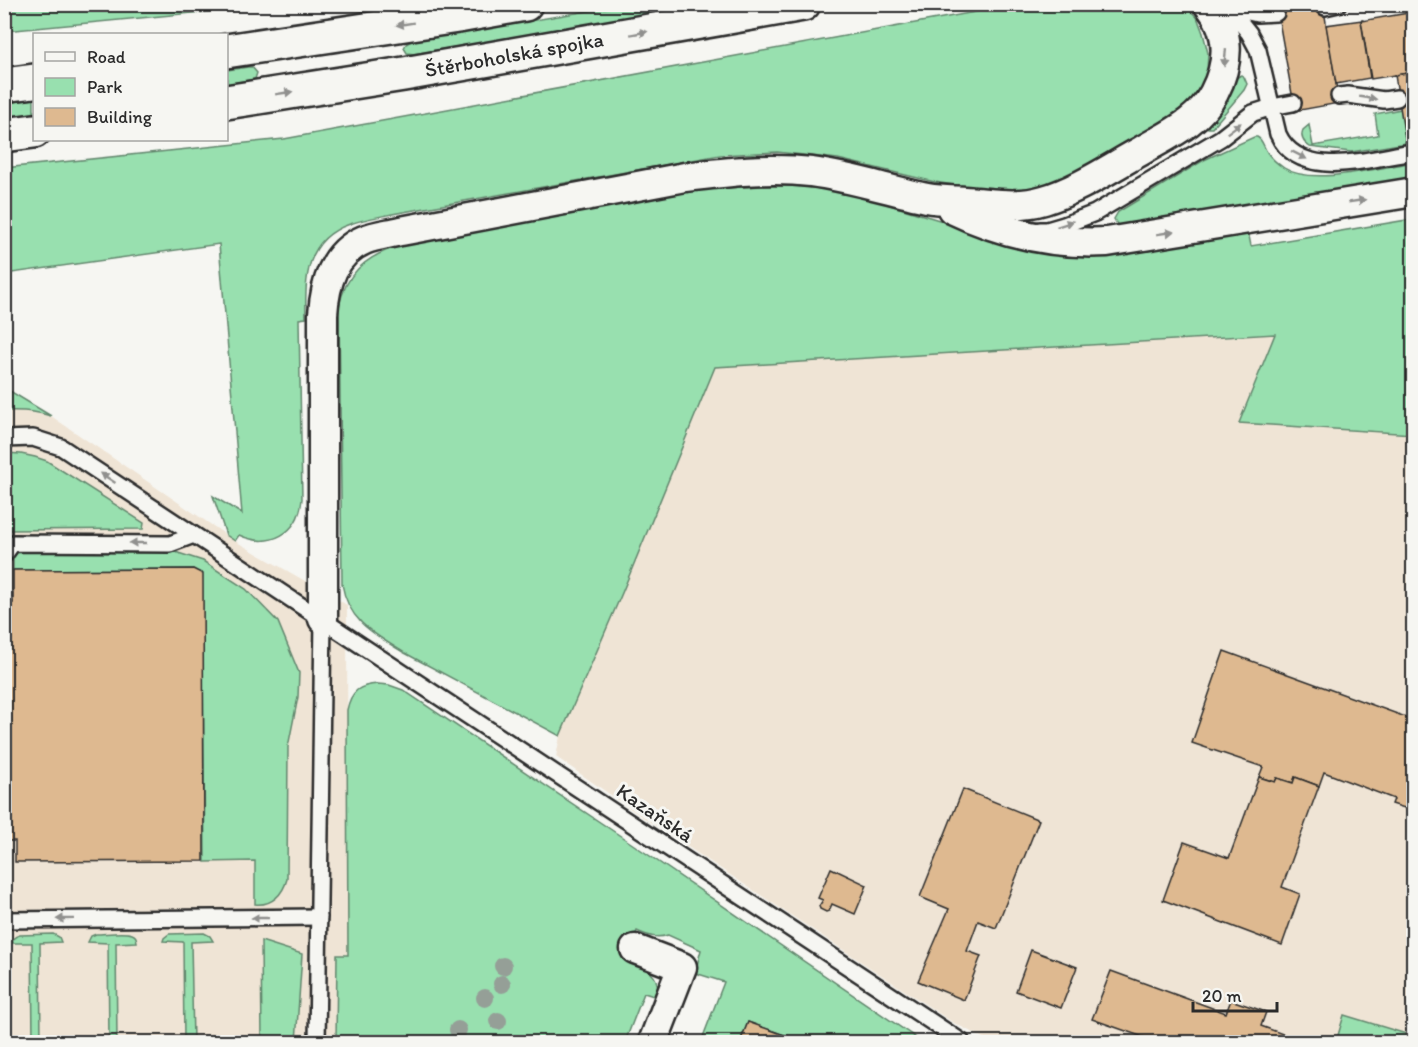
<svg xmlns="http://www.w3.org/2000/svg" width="1418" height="1047" font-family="Itim,sans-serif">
  <rect width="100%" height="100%" fill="#f6f6f2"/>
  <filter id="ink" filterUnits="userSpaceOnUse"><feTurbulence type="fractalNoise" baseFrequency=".0167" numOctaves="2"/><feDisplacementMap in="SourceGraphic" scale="12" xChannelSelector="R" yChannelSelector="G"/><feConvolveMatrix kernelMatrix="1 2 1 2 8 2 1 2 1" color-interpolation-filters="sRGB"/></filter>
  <g filter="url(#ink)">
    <!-- built -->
    <g fill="#efe4d5">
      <polygon points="1275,334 1239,423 1413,434 1413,1042 991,1042 952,1022 644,818 556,757 560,736 622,593 715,367"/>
      <polygon points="24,410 37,412 51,416 235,541 347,605 348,955 337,955 336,1042 5,1042 4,411"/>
    </g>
    <!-- green -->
    <g fill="#98e0af" stroke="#62866d" stroke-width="1.5">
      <polygon points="5,4 276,4 276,5 5,31"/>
      <polygon points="623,5 703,5 414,54 407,53 404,48 406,44 411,41"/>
      <path d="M1013,5h171l13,12 6,16 5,20 -1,19 -6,16 -13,18 -45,29 -72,40 -34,14 -32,2 -33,-3 -37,-6 -97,-23 -61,-7 -57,3 -328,59c-14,3 -28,5 -42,10 -45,15 -45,54 -44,94l-7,1 3,180c-3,35 -32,50 -63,36l-4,6 -9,-6 -13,-39 29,18 -23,-270 -214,30 -1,-106 280,-29z"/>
      <polygon points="248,67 252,67 257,73 255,79 227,84 227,70"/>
      <polygon points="1241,75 1244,77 1247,84 1244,90 1212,128 1208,128 1207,124 1226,98 1236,78"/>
      <polygon points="34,99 34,113 5,117 5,103"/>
      <path d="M1401,109l5,34 -55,9 -41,-5c-6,-4 -10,-10 -7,-17l6,-5 4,21 65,-11 -3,-21z"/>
      <path d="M1254,137h3c6,3 6,9 10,15 4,6 11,12 17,16 28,18 93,0 125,-5l4,6v10l-295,47 -4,-7 4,-7 86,-52z"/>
      <path d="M764,186h32l27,3 41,8 157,48 227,-14 3,15 162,-27v215l-174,-11 36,-89 -560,33 -93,226 -62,143 -157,-84c-29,-18 -55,-31 -61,-68l-3,-277c6,-33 26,-49 56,-60l257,-50 51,-8z"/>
      <path d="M4,388h1l46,28c-16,-5 -30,-6 -46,-5z"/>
      <polygon points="5,453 21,454 35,457 47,461 144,523 143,529 5,530"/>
      <path d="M166,549l37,12 43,28 32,33 21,51 -1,24 -10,50 -1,132c-4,15 -15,27 -32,25v-43l-50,1 -3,-287 -9,-6 -180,1v-19z"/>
      <path d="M378,684l11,1 14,5 228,153 291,199h-118l-56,-20 -8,20h-39l23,-60 -29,-9 6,-23 -33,-15c-11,4 -20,1 -31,-4l-11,28c19,8 36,15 31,38l-13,-4 -19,49h-289l1,-87h11l-1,-245c4,-19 12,-25 31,-26z"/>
      <polygon points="204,933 210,936 213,941 191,942 193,1042 184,1042 183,942 163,941 164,938 169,934"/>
      <path d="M53,934l6,3 2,5 -21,1 1,99h-8l-1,-99h-20c0,-5 3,-7 8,-8z"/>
      <path d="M96,934c9,0 28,-3 36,0 5,2 4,4 5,8l-21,1 1,99h-8l-1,-99 -20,-1 3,-6z"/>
      <polygon points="261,941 302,954 296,1042 262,1042"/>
      <polygon points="1344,1015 1413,1036 1411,1042 1336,1042"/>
    </g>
    <!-- building -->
    <g fill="#deb990" stroke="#2b2b2b" stroke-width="1.5">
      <polygon points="1276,4 1323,4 1339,103 1295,111"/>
      <polygon points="1414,12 1414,72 1371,79 1361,21"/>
      <polygon points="1362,20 1361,21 1370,78 1336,84 1326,25"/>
      <polygon points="1414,72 1414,169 1410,170 1395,75"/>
      <polygon points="193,569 203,574 204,861 15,862 15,841 4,841 4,603 13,603 13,570"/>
      <polygon points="1224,651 1414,720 1414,745 1411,751 1414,751 1414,811 1392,804 1394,799 1324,772 1319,786 1295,777 1293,783 1277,778 1275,782 1259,777 1263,767 1192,743"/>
      <polygon points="1259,777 1275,782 1277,778 1293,783 1295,777 1319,786 1282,887 1300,894 1282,945 1163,900 1184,842 1229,858"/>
      <polygon points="963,789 1039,820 996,928 978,921 967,951 981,956 964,1000 918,981 949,909 920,897"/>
      <polygon points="831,868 867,885 855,914 832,904 829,911 826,912 820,909 819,906 823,900 818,898"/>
      <polygon points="1031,950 1077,967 1061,1008 1016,991"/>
      <polygon points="1111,971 1226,1013 1231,1000 1266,1012 1261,1026 1299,1040 1298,1042 1157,1042 1092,1019"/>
      <polygon points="748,1022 804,1042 740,1042"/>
    </g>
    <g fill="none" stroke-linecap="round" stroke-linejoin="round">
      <!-- service casing -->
      <g stroke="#2b2b2b" stroke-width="20">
        <g id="service">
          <path d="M1223,5l14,13 12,15 9,17 20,84c21,47 91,25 129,19"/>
          <polyline points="1227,7 1257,14 1276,13"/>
          <polyline points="1325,7 1338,4"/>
          <polyline points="1339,96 1348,95 1384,100 1397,98"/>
          <polyline points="1040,230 1047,230 1064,225 1095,213 1221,138 1253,113 1272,107 1293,103"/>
          <path d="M4,439l29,-1 28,9c300,199 602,395 901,595"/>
          <polyline points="4,555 13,543 170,544 194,535"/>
          <polyline points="4,920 319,917"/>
          <polyline points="317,1042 323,619"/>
        </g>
      </g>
      <!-- minor casing -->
      <g stroke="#2b2b2b" stroke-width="33">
        <g id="minor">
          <path d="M952,209c48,23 101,36 155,33l307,-50"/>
          <path d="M323,619v-305c2,-30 10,-61 41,-74 11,-5 25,-6 37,-9l284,-54c42,-5 84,-10 126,-5 40,5 77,18 116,26 16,3 33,2 49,4 24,2 45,5 68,-2 34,-10 66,-32 97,-49 27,-16 58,-29 73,-58 16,-31 17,-62 -6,-89"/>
          <polyline points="635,949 682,967 653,1042"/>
        </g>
      </g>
      <!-- trunk casing -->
      <g stroke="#2b2b2b" stroke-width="38">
        <g id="trunk">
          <polyline points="226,51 458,16 525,4"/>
          <polyline points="4,85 34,81"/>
          <path id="s1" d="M226,102l178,-28 399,-70"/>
          <polyline points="4,135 34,131"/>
        </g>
      </g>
      <!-- service -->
      <use href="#service" stroke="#f6f6f2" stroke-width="15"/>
      <!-- minor -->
      <use href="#minor" stroke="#f6f6f2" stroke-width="28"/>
      <!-- trunk -->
      <use href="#trunk" stroke="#f6f6f2" stroke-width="33"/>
    </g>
    <!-- trees -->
    <g fill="#959f97">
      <circle cx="503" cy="966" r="9"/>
      <circle cx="502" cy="984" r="9"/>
      <circle cx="485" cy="998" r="9"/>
      <circle cx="498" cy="1021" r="9"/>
      <circle cx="458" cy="1030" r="9"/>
    </g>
    <!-- one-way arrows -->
    <defs><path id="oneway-solid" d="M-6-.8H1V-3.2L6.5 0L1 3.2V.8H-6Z" transform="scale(1.5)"/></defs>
    <g fill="#90908e">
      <use href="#oneway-solid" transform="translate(405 24) rotate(171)"/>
      <use href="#oneway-solid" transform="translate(639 33) rotate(-10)"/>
      <use href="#oneway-solid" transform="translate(1225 58) rotate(96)"/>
      <use href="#oneway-solid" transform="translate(284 93) rotate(-9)"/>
      <use href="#oneway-solid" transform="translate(1368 98) rotate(9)"/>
      <use href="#oneway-solid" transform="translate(1234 128) rotate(-37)"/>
      <use href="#oneway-solid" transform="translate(1299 155) rotate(27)"/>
      <use href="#oneway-solid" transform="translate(1357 201) rotate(-9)"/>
      <use href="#oneway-solid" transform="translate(1065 224) rotate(-19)"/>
      <use href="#oneway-solid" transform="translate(1165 233) rotate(-9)"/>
      <use href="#oneway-solid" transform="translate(108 478) rotate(-146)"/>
      <use href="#oneway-solid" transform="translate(138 543) rotate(-180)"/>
      <use href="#oneway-solid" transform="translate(260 918) rotate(180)"/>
      <use href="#oneway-solid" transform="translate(65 919) rotate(179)"/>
    </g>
  </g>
  <g text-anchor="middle" stroke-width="6" stroke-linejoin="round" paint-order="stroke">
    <!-- street labels -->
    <g font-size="21" fill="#2b2b2b" stroke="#f6f6f2">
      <text dy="7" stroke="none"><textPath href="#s1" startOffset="292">Štěrboholská spojka</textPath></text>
      <text transform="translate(655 813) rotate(34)" y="7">Kazaňská</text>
    </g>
  </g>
  <!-- margin -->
  <rect width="1418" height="1047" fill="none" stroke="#f6f6f2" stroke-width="24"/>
  <rect x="12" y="12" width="1394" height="1023" fill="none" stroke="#2b2b2b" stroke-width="2" filter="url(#ink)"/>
  <!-- legend -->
  <rect x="33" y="33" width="195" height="108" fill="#f6f6f2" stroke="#a5a5a2" stroke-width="1.5"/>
  <rect x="45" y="52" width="30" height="9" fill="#f6f6f2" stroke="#a5a5a2" stroke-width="1.5"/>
  <text x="87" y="63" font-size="18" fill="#2b2b2b">Road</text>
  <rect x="45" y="78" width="30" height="18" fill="#98e0af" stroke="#a5a5a2" stroke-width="1.5"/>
  <text x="87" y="93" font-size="18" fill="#2b2b2b">Park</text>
  <rect x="45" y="108" width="30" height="18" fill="#deb990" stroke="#a5a5a2" stroke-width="1.5"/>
  <text x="87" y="123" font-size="18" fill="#2b2b2b">Building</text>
  <!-- scale -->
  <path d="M1193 1002v9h84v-9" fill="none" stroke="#2b2b2b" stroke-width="3"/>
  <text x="1202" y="1002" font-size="18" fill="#2b2b2b" stroke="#f6f6f2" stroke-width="4.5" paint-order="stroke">20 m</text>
</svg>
